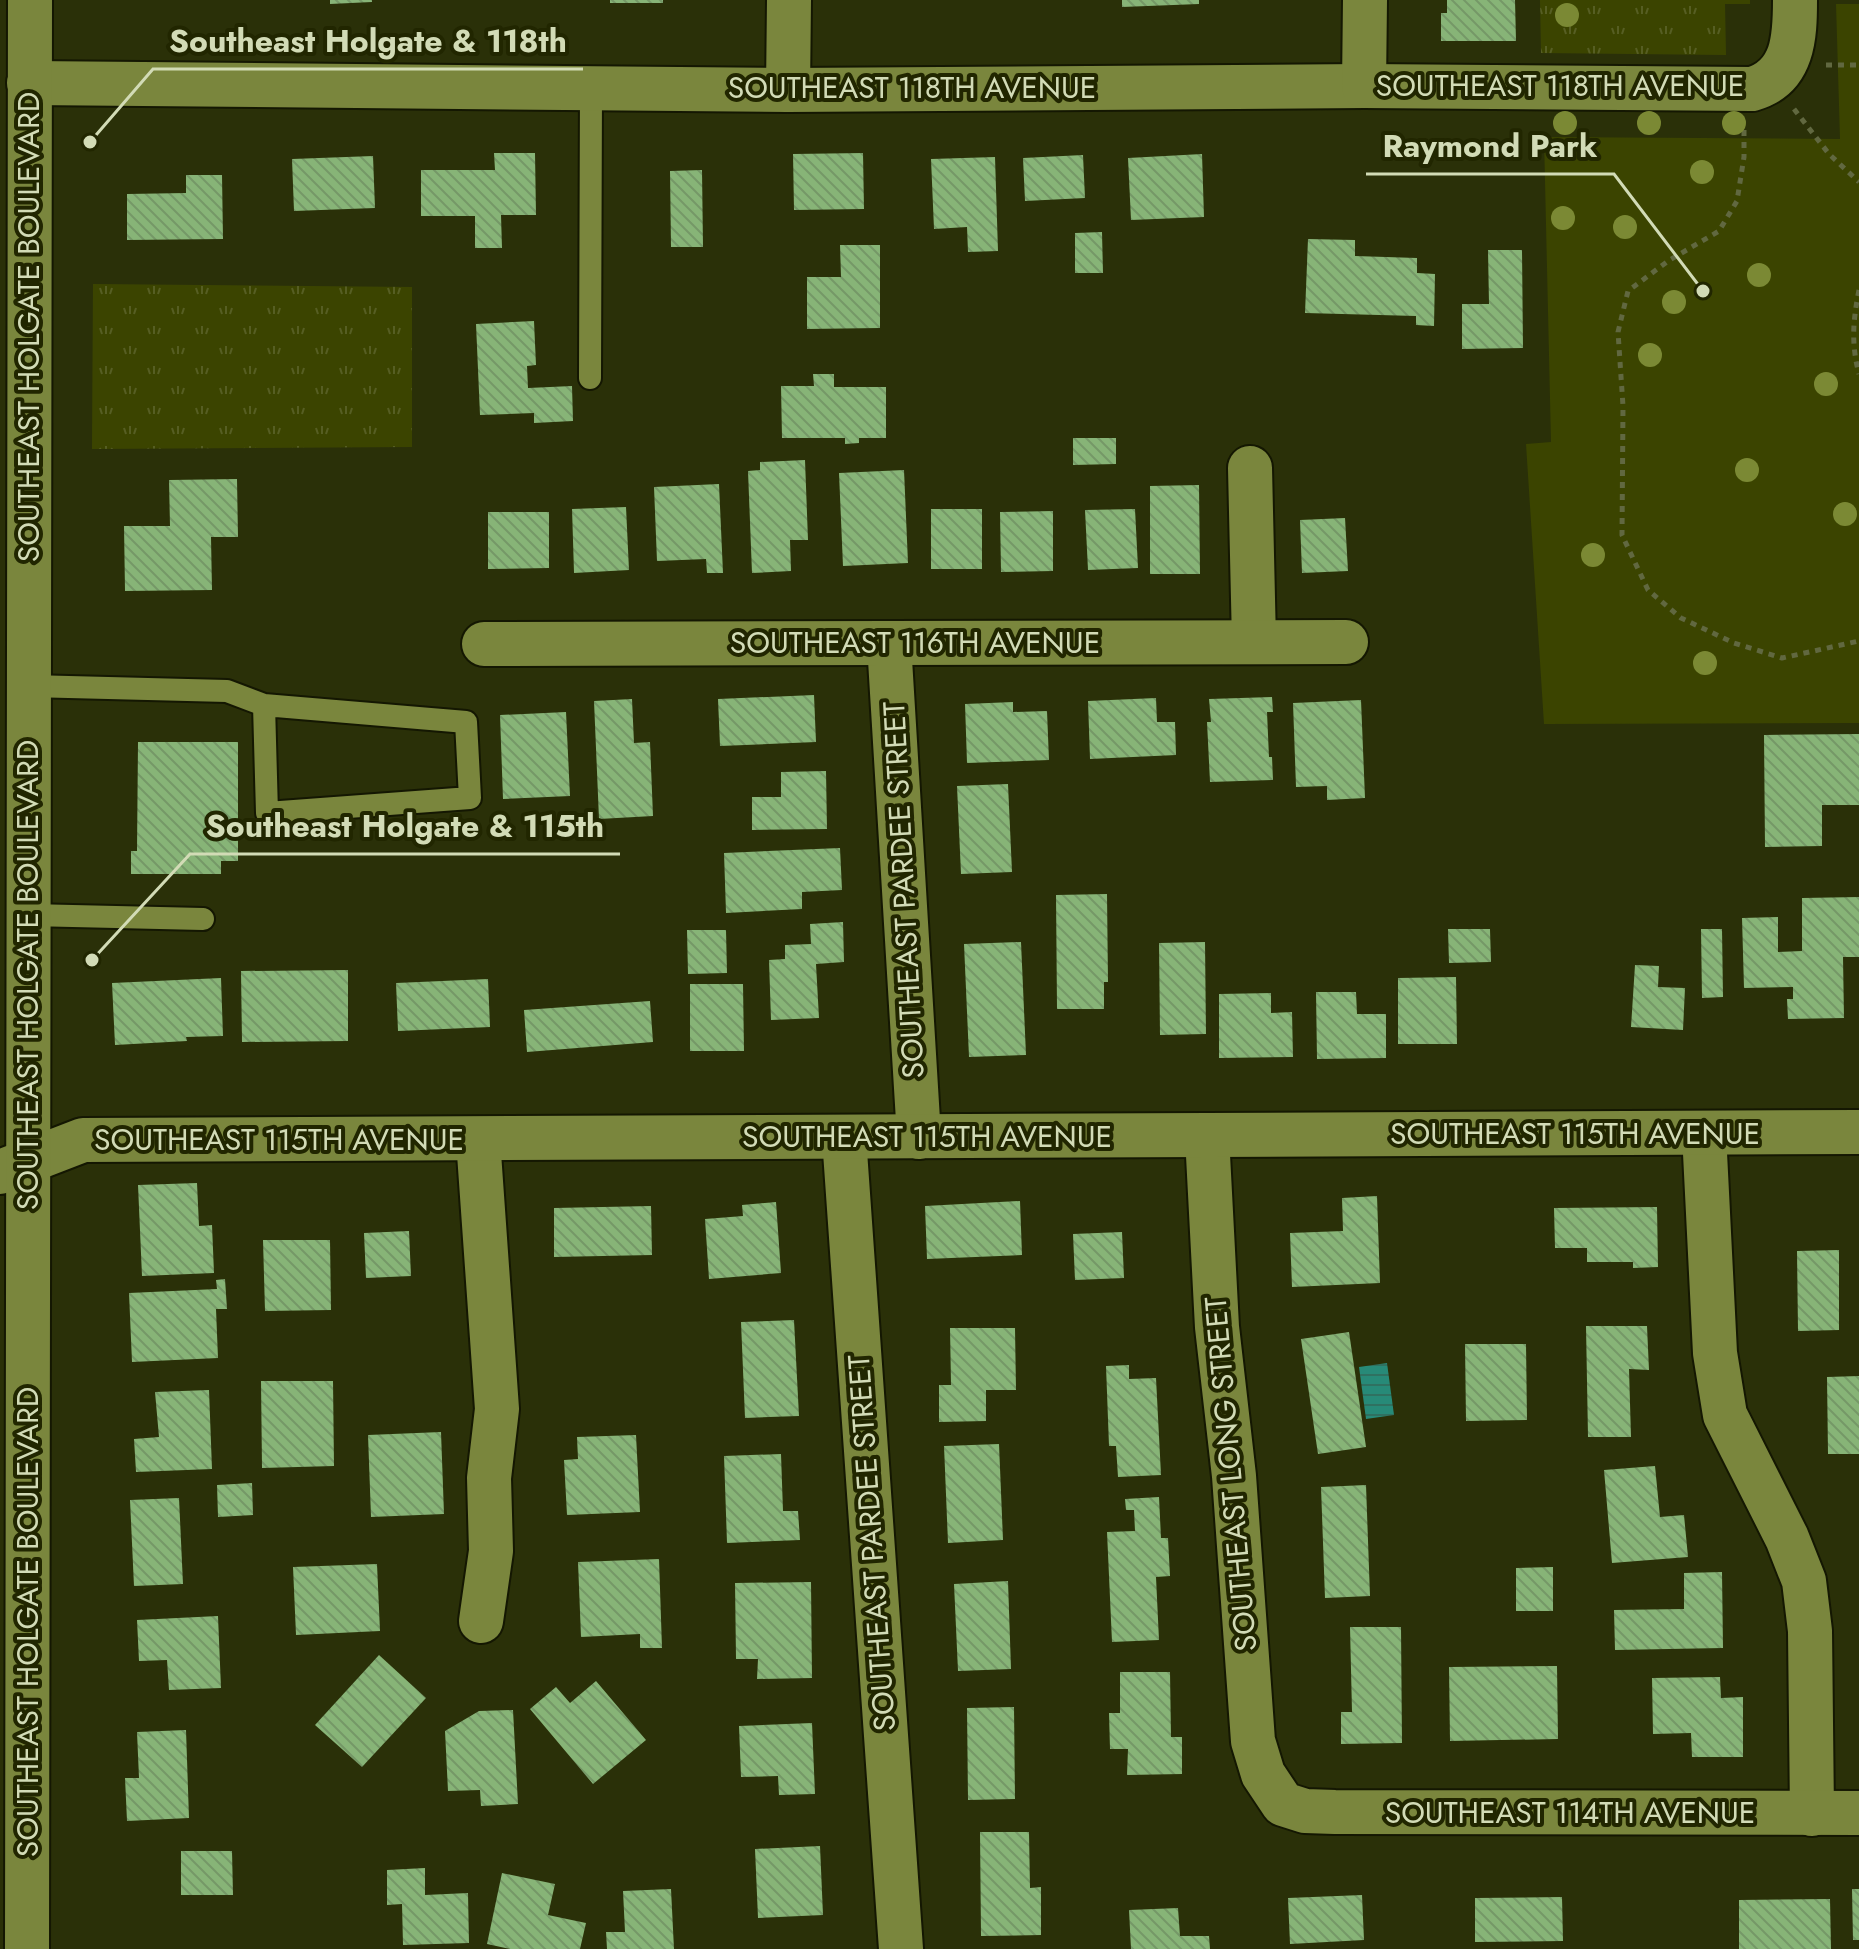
<svg xmlns="http://www.w3.org/2000/svg" width="1859" height="1949" font-family="Jost,sans-serif">
  <defs>
    <pattern id="grass-tufts" width="24" height="20" patternUnits="userSpaceOnUse" patternTransform="scale(2)"><rect width="24" height="20" fill="#3b4400"/><path d="M3 7l-1-3M5 7V3M7 7l1-3M15 17l-1-3M17 17v-4M19 17l1-3" fill="none" stroke="#565e23"/></pattern>
    <pattern id="water-rules" width="6" height="5" patternUnits="userSpaceOnUse" patternTransform="scale(2)"><rect width="6" height="5" fill="#278a78"/><path d="M0 2.5h6" fill="none" stroke="#2f7161"/></pattern>
    <pattern id="building-back-hatch" width="6" height="6" patternUnits="userSpaceOnUse" patternTransform="scale(2)"><rect width="6" height="6" fill="#87b477"/><path d="M-1 5l2 2M0 0l6 6M5-1l2 2" fill="none" stroke="#759867"/></pattern>
  </defs>
  <rect width="100%" height="100%" fill="#2a3008"/>
  <!-- grass -->
  <g fill="url(#grass-tufts)">
    <polygon points="1540,0 1750,0 1750,4 1725,4 1726,55 1541,53"/>
    <polygon points="93,284 412,287 412,447 92,449"/>
  </g>
  <!-- park -->
  <polygon fill="#3b4400" points="1836,4 1859,4 1859,723 1544,724 1526,444 1551,442 1544,137 1840,139"/>
  <!-- water -->
  <polygon fill="url(#water-rules)" points="1387,1363 1394,1415 1366,1419 1359,1367"/>
  <!-- building -->
  <g fill="url(#building-back-hatch)">
    <polygon points="330,0 372,0 372,2 330,4"/>
    <rect x="610" y="0" width="53" height="3"/>
    <polygon points="1122,0 1199,0 1199,4 1122,7"/>
    <polygon points="1447,0 1515,0 1516,41 1441,41 1441,13 1447,13"/>
    <polygon points="494,153 535,153 536,215 501,215 502,248 475,248 475,216 421,216 421,170 495,170"/>
    <polygon points="863,153 864,209 794,210 793,154"/>
    <polygon points="1202,154 1204,217 1131,220 1128,158"/>
    <polygon points="1083,155 1085,198 1025,201 1023,158"/>
    <polygon points="373,156 375,208 294,211 292,159"/>
    <polygon points="995,157 998,251 968,252 967,227 934,229 931,159"/>
    <polygon points="702,170 703,247 671,247 670,171"/>
    <polygon points="186,175 222,175 223,239 127,240 127,194 186,193"/>
    <polygon points="1102,232 1103,273 1075,273 1075,233"/>
    <polygon points="1308,239 1355,240 1355,256 1417,258 1417,273 1435,274 1434,326 1416,325 1416,316 1305,313"/>
    <polygon points="840,245 880,245 880,328 807,329 807,277 841,277"/>
    <polygon points="1488,250 1522,250 1523,348 1462,349 1462,304 1489,304"/>
    <polygon points="534,321 536,365 527,366 528,388 572,386 573,421 534,423 534,413 480,415 476,324"/>
    <polygon points="813,374 834,374 834,387 886,387 886,438 859,438 859,443 845,444 845,438 782,438 781,386 814,386"/>
    <polygon points="1073,438 1116,438 1116,464 1073,465"/>
    <polygon points="805,460 808,540 790,540 791,571 752,573 748,471 760,470 760,462"/>
    <polygon points="904,470 908,563 843,566 839,473"/>
    <polygon points="237,479 238,537 211,537 212,590 125,591 124,526 170,526 169,480"/>
    <polygon points="719,484 723,573 707,573 706,559 657,561 654,487"/>
    <polygon points="1199,485 1200,574 1150,574 1150,486"/>
    <polygon points="626,507 629,570 574,573 572,509"/>
    <rect x="931" y="509" width="51" height="60"/>
    <polygon points="1135,509 1138,568 1088,570 1085,510"/>
    <polygon points="1053,511 1053,571 1001,572 1000,512"/>
    <polygon points="488,512 549,512 549,568 488,569"/>
    <polygon points="1345,518 1348,571 1302,573 1300,520"/>
    <polygon points="814,695 816,742 720,746 718,699"/>
    <polygon points="1272,697 1273,712 1267,712 1269,757 1272,757 1273,780 1210,782 1207,722 1211,722 1209,699"/>
    <polygon points="1156,698 1157,722 1175,722 1176,755 1090,759 1088,701"/>
    <polygon points="632,699 634,743 650,742 653,816 599,819 594,701"/>
    <polygon points="1361,700 1365,798 1327,800 1327,786 1296,787 1293,703"/>
    <polygon points="1013,702 1013,712 1047,711 1049,760 967,763 965,704"/>
    <polygon points="566,712 570,796 503,799 500,715"/>
    <polygon points="1859,734 1859,805 1822,805 1822,846 1765,847 1764,735"/>
    <polygon points="138,742 238,742 238,861 221,861 221,874 131,874 131,851 137,851"/>
    <polygon points="826,771 827,829 752,830 752,797 781,797 781,772"/>
    <polygon points="1008,784 1012,872 961,874 957,786"/>
    <polygon points="840,848 842,890 802,892 802,909 726,913 724,853"/>
    <polygon points="1107,894 1108,982 1104,982 1104,1009 1057,1009 1056,895"/>
    <polygon points="1859,897 1859,957 1843,957 1844,1018 1788,1019 1787,999 1793,999 1793,987 1744,988 1742,918 1778,917 1778,952 1802,951 1802,898"/>
    <polygon points="843,922 844,962 816,964 819,1018 771,1020 769,960 785,959 785,945 811,944 810,924"/>
    <polygon points="1448,929 1490,929 1491,962 1449,963"/>
    <polygon points="1701,929 1722,929 1723,997 1702,998"/>
    <polygon points="687,930 726,930 727,973 688,974"/>
    <polygon points="1021,942 1026,1055 969,1057 964,944"/>
    <polygon points="1205,942 1206,1034 1160,1035 1159,943"/>
    <polygon points="1635,965 1659,966 1658,987 1685,988 1683,1030 1631,1027"/>
    <polygon points="348,970 348,1041 242,1042 241,971"/>
    <polygon points="1456,977 1457,1044 1398,1044 1398,978"/>
    <polygon points="221,978 223,1036 186,1037 187,1041 115,1045 112,983"/>
    <polygon points="488,979 490,1027 398,1031 396,983"/>
    <polygon points="690,984 743,984 744,1051 690,1051"/>
    <polygon points="1316,992 1356,992 1357,1014 1386,1014 1386,1058 1317,1059"/>
    <polygon points="1271,993 1271,1013 1292,1012 1293,1057 1219,1058 1219,994"/>
    <polygon points="650,1001 653,1042 527,1052 524,1010"/>
    <polygon points="197,1183 199,1226 212,1225 214,1273 142,1276 138,1185"/>
    <polygon points="1377,1196 1380,1283 1292,1287 1290,1233 1343,1231 1342,1198"/>
    <polygon points="1020,1201 1022,1255 927,1259 925,1206"/>
    <polygon points="776,1202 781,1273 709,1279 705,1219 743,1216 742,1205"/>
    <polygon points="651,1206 652,1255 554,1257 554,1208"/>
    <polygon points="1657,1207 1658,1267 1633,1268 1633,1262 1587,1262 1587,1248 1555,1248 1554,1208"/>
    <polygon points="409,1231 411,1276 366,1278 364,1233"/>
    <polygon points="1122,1232 1124,1278 1075,1280 1073,1234"/>
    <polygon points="263,1240 330,1240 331,1310 265,1311"/>
    <polygon points="1839,1250 1839,1330 1798,1331 1797,1251"/>
    <polygon points="225,1279 227,1309 216,1309 218,1358 132,1362 129,1293 217,1289 216,1280"/>
    <polygon points="794,1320 799,1416 745,1418 741,1322"/>
    <polygon points="1586,1326 1647,1326 1649,1370 1629,1369 1631,1437 1588,1437"/>
    <polygon points="950,1328 1015,1328 1016,1390 986,1390 986,1421 939,1422 939,1385 951,1385"/>
    <polygon points="1349,1332 1366,1447 1318,1454 1301,1339"/>
    <polygon points="1465,1344 1526,1344 1527,1420 1466,1421"/>
    <polygon points="1129,1365 1129,1379 1156,1378 1161,1475 1118,1477 1116,1446 1109,1446 1106,1366"/>
    <polygon points="1859,1376 1859,1454 1828,1454 1827,1377"/>
    <polygon points="261,1381 333,1381 334,1466 262,1468"/>
    <polygon points="209,1390 212,1469 136,1472 134,1439 159,1437 155,1392"/>
    <polygon points="441,1432 444,1514 371,1517 368,1435"/>
    <polygon points="636,1435 640,1512 567,1515 564,1460 578,1459 577,1437"/>
    <polygon points="999,1444 1003,1540 948,1543 944,1446"/>
    <polygon points="781,1454 783,1511 798,1511 800,1540 727,1543 724,1456"/>
    <polygon points="1655,1466 1660,1517 1684,1515 1688,1557 1612,1563 1604,1470"/>
    <polygon points="252,1483 253,1515 218,1517 217,1485"/>
    <polygon points="1366,1485 1370,1596 1325,1598 1321,1487"/>
    <polygon points="1159,1497 1161,1538 1168,1538 1170,1576 1156,1577 1159,1640 1112,1642 1107,1532 1135,1531 1134,1510 1126,1510 1125,1499"/>
    <polygon points="179,1498 183,1584 134,1586 130,1500"/>
    <polygon points="659,1559 662,1648 640,1648 640,1634 581,1637 578,1562"/>
    <polygon points="377,1564 380,1631 296,1635 293,1567"/>
    <polygon points="1553,1567 1553,1611 1516,1611 1516,1568"/>
    <polygon points="1722,1572 1723,1648 1615,1650 1614,1610 1684,1609 1684,1573"/>
    <polygon points="1008,1581 1011,1669 958,1671 954,1584"/>
    <polygon points="811,1582 812,1678 757,1679 758,1659 736,1659 735,1583"/>
    <polygon points="218,1616 221,1688 169,1690 167,1660 139,1661 137,1620"/>
    <polygon points="1350,1627 1401,1627 1402,1743 1341,1744 1341,1712 1352,1712"/>
    <polygon points="379,1655 426,1698 362,1767 315,1725"/>
    <polygon points="1557,1666 1558,1739 1450,1741 1449,1667"/>
    <polygon points="1120,1672 1170,1672 1171,1737 1182,1737 1182,1774 1127,1775 1128,1749 1110,1749 1109,1713 1120,1713"/>
    <polygon points="1720,1677 1721,1698 1743,1697 1743,1757 1692,1757 1691,1733 1653,1734 1652,1678"/>
    <polygon points="596,1681 646,1740 593,1784 530,1709 556,1687 570,1703"/>
    <polygon points="1014,1707 1015,1799 968,1800 967,1708"/>
    <polygon points="513,1710 518,1804 481,1806 480,1790 448,1791 445,1731 479,1711"/>
    <polygon points="812,1723 815,1794 779,1795 778,1776 741,1777 739,1726"/>
    <polygon points="186,1730 189,1818 127,1821 125,1778 139,1778 137,1732"/>
    <polygon points="980,1832 1029,1832 1030,1888 1041,1887 1041,1935 981,1936"/>
    <polygon points="820,1846 823,1915 758,1918 755,1849"/>
    <polygon points="181,1851 232,1851 233,1895 181,1895"/>
    <polygon points="425,1868 425,1895 468,1893 469,1943 403,1945 402,1904 387,1905 387,1870"/>
    <polygon points="502,1873 555,1884 548,1915 586,1923 580,1949 510,1949 487,1944"/>
    <polygon points="671,1889 674,1949 607,1949 606,1932 625,1932 623,1891"/>
    <polygon points="1852,1889 1859,1889 1859,1940 1853,1940"/>
    <polygon points="1362,1895 1364,1940 1290,1944 1288,1898"/>
    <polygon points="1562,1897 1563,1941 1475,1942 1475,1898"/>
    <polygon points="1830,1899 1831,1949 1739,1949 1739,1900"/>
    <polygon points="1178,1908 1180,1936 1209,1936 1210,1949 1131,1949 1129,1910"/>
  </g>
  <g fill="none" stroke-linecap="round" stroke-linejoin="round">
    <!-- service casing -->
    <g stroke="#141702" stroke-width="26">
      <g id="service">
        <polyline points="590,378 591,88"/>
        <polyline points="29,686 227,691 264,705 267,813 470,798 466,722 264,705"/>
        <polyline points="29,915 203,919"/>
      </g>
    </g>
    <!-- minor casing -->
    <g stroke="#141702" stroke-width="48">
      <g id="minor">
        <path d="M29,83l759,7 576,-4 388,3c42,-12 43,-53 43,-89"/>
        <polyline points="1364,86 1365,0"/>
        <polyline points="788,90 789,0"/>
        <polyline points="1250,468 1254,642"/>
        <polyline points="889,643 919,1137"/>
        <polyline points="484,644 1346,642"/>
        <polyline points="1704,1133 1715,1353 1725,1415 1787,1538 1804,1581 1810,1631 1812,1814"/>
        <polyline points="1207,1136 1217,1327 1234,1476 1253,1741 1263,1774 1283,1804 1305,1811 1335,1812 1859,1813"/>
        <polyline points="844,1137 901,1949"/>
        <polyline points="478,1139 497,1409 489,1478 491,1551 481,1621"/>
        <polyline points="0,1172 83,1140 1859,1132"/>
      </g>
    </g>
    <!-- secondary casing -->
    <g stroke="#141702" stroke-width="48">
      <polyline id="secondary" points="27,1949 30,0"/>
    </g>
    <!-- path -->
    <g stroke="#616840" stroke-width="5" stroke-dasharray="6 6" stroke-linecap="butt">
      <polyline points="1826,65 1859,65"/>
      <polyline points="1794,109 1829,154 1859,182"/>
      <polyline points="1744,130 1744,157 1737,201 1719,231 1668,261 1628,291 1618,332 1623,406 1622,535 1648,590 1681,618 1734,643 1782,658 1859,641"/>
      <path d="M1859,290c-6,30 -8,54 0,84"/>
    </g>
    <!-- service -->
    <use href="#service" stroke="#7a863d" stroke-width="22"/>
    <!-- minor -->
    <use href="#minor" stroke="#7a863d" stroke-width="44"/>
    <!-- secondary -->
    <use href="#secondary" stroke="#7a863d" stroke-width="44"/>
  </g>
  <!-- trees -->
  <g fill="#7b8934">
    <circle cx="1567" cy="15" r="12"/>
    <circle cx="1565" cy="123" r="12"/>
    <circle cx="1649" cy="123" r="12"/>
    <circle cx="1734" cy="123" r="12"/>
    <circle cx="1702" cy="172" r="12"/>
    <circle cx="1563" cy="218" r="12"/>
    <circle cx="1625" cy="227" r="12"/>
    <circle cx="1759" cy="275" r="12"/>
    <circle cx="1674" cy="302" r="12"/>
    <circle cx="1650" cy="355" r="12"/>
    <circle cx="1826" cy="384" r="12"/>
    <circle cx="1747" cy="470" r="12"/>
    <circle cx="1845" cy="514" r="12"/>
    <circle cx="1593" cy="555" r="12"/>
    <circle cx="1705" cy="663" r="12"/>
  </g>
  <g text-anchor="middle" stroke-width="8" stroke-linejoin="round" paint-order="stroke">
    <!-- street labels -->
    <g font-size="30" fill="#d2dbb6" stroke="#212600">
      <text x="1560" y="96">SOUTHEAST 118TH AVENUE</text>
      <text x="912" y="98">SOUTHEAST 118TH AVENUE</text>
      <text transform="translate(29 327) rotate(-90)" y="10">SOUTHEAST HOLGATE BOULEVARD</text>
      <text x="915" y="653">SOUTHEAST 116TH AVENUE</text>
      <text transform="translate(904 890) rotate(-93)" y="10">SOUTHEAST PARDEE STREET</text>
      <text transform="translate(28 975) rotate(-90)" y="10">SOUTHEAST HOLGATE BOULEVARD</text>
      <text x="1575" y="1144">SOUTHEAST 115TH AVENUE</text>
      <text x="927" y="1147">SOUTHEAST 115TH AVENUE</text>
      <text x="279" y="1150">SOUTHEAST 115TH AVENUE</text>
      <text transform="translate(1231 1474) rotate(-95)" y="10">SOUTHEAST LONG STREET</text>
      <text transform="translate(872 1543) rotate(-94)" y="10">SOUTHEAST PARDEE STREET</text>
      <text transform="translate(28 1622) rotate(-90)" y="10">SOUTHEAST HOLGATE BOULEVARD</text>
      <text x="1570" y="1823">SOUTHEAST 114TH AVENUE</text>
    </g>
  </g>
  <!-- callouts -->
  <path fill="none" stroke="#d2dbb6" stroke-width="3" d="M90 142L153 69H583M1703 291L1614 174H1366M92 960L190 854H620"/>
  <g fill="#d2dbb6" stroke="#212600" stroke-width="3">
    <circle cx="90" cy="142" r="8"/>
    <circle cx="1703" cy="291" r="8"/>
    <circle cx="92" cy="960" r="8"/>
  </g>
  <g font-size="32" text-anchor="middle" font-weight="bold" fill="#d2dbb6" stroke="#212600" stroke-width="8" stroke-linejoin="round" paint-order="stroke">
    <text x="368" y="52">Southeast Holgate &amp; 118th</text>
    <text x="1490" y="157">Raymond Park</text>
    <text x="405" y="837">Southeast Holgate &amp; 115th</text>
  </g>
</svg>
